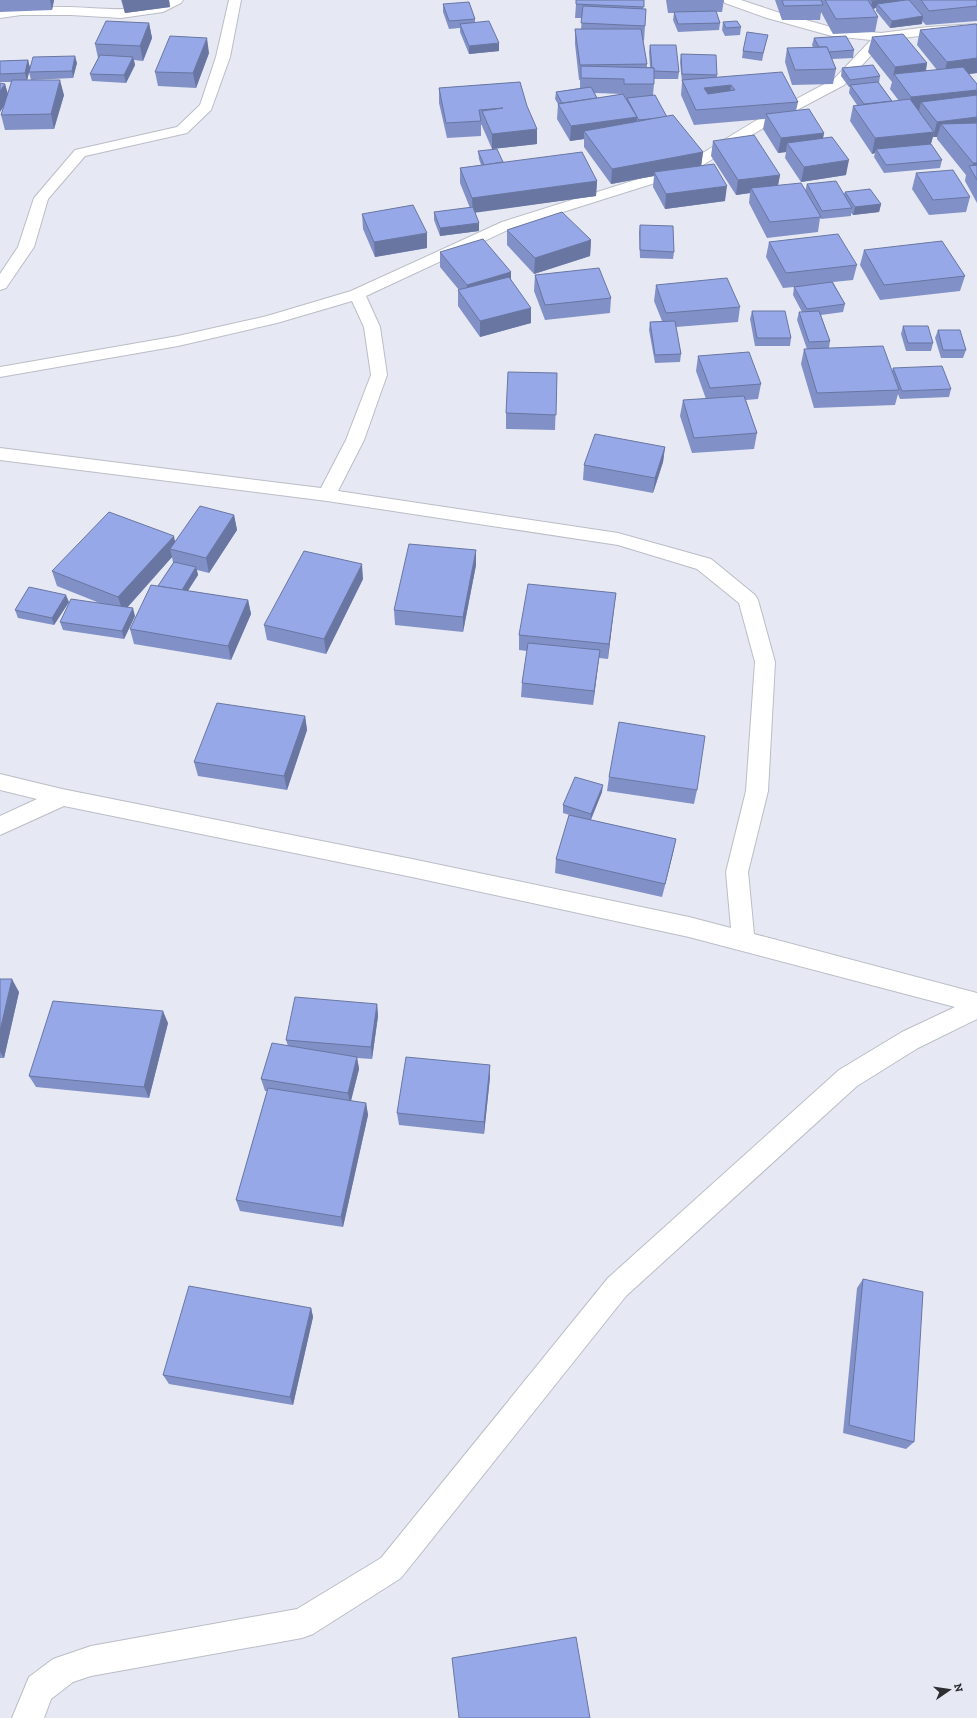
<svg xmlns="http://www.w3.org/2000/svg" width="977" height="1718" font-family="'Zilla Slab',serif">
  <rect width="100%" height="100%" fill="#e6e9f3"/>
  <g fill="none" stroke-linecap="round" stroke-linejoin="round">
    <!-- street casing -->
    <g stroke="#babdc6" stroke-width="2">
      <g id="street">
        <path d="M167,0h16l-2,3 -18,9 -42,6 -50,-3h-50l-21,3v-8c23,-3 47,-3 70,-3 33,1 66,7 97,-7z"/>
        <polygon points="229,0 241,0 230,57 211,110 187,133 85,156 48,199 34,247 6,288 0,290 0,274 18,247 34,198 75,150 177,127 200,105 216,57"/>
        <polygon points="723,0 741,0 777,12 838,29 881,33 928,27 977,24 977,32 928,35 885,40 844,85 765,127 693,171 512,228 366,296 380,327 387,375 364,440 338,491 618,533 711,559 755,595 758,600 775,662 768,791 748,872 754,934 977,993 977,1019 918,1048 857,1086 626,1296 401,1578 313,1634 302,1638 91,1676 73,1682 51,1699 44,1718 12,1718 29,1677 53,1659 91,1646 297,1609 381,1558 608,1278 839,1070 902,1032 955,1007 689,937 412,877 64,806 0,835 0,816 37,799 0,790 0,774 62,789 412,859 689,917 731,928 726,872 746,791 755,662 739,603 697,569 618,545 327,501 0,460 0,448 321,488 346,440 371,375 364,327 352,301 277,323 178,346 0,377 0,367 178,336 267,316 351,291 502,222 683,165 755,121 834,79 871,40 832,36 767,18 725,3"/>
      </g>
    </g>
    <!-- street -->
    <use href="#street" fill="#fff" fill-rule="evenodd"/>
  </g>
  <!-- wall -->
  <g fill="#8190c7" fill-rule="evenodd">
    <polygon points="0,0 54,0 52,10 0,12"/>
    <polygon points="121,0 169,0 170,7 125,13"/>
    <path d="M644,0l-1,9 2,17 -1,15 -1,-1 4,24v3h3l-1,-15 1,-7 29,27 -1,7h-24v5l-1,11 14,22 36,35 -2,14 24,35 -60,8 -12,-22 1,-11 -43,8 -27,-37v-8l-14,2 -13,-22 1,-15 -3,-5 1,-7 24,-4v-8h-1l-4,-36v-15h6l1,-11h-7l1,-14zM595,93l28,1 -26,4z"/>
    <polygon points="666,0 724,0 722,12 716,12 720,23 719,30 678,32 673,20 674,13 668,13"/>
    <polygon points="775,0 977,0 977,21 926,25 922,21 922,24 890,28 876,11 876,8 873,9 878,17 875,32 833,34 821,12 820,20 782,20"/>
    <polygon points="443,4 475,19 475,23 499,51 469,54 460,32 460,28 449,29 443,12"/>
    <polygon points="723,22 741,27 740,35 725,36 722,30"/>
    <polygon points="149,23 152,38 143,61 134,60 135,65 126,83 92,81 90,74 98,58 95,44"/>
    <polygon points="977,25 977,73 969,74 977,84 977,203 965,181 966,175 937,139 937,137 933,137 931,144 942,160 940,168 884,173 874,157 875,153 872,154 850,121 853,106 857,105 849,93 850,87 849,87 841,76 842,68 880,76 879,83 892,101 899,101 890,89 892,82 868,52 872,37 927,63 926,71 937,70 917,45 920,30"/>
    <polygon points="768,35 766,42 762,61 742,58 743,51"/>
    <polygon points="814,38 854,50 853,58 832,59 836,69 833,84 792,85 785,62 787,48 813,47 812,45"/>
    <polygon points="209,53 196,88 158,86 155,72"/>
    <polygon points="681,54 717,75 717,77 798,102 796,111 824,133 823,138 846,175 801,182 785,158 786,152 778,153 763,129 765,119 694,125 681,95 682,82 680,62"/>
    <polygon points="28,60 30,68 27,80 64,95 54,129 5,130 1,115 4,107 5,84 8,94 12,82 0,82 0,61"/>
    <polygon points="77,63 73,78 31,80 29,72"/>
    <polygon points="520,82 537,144 492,149 482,126 482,125 481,125 481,136 447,138 439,103 439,88"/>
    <polygon points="713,141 780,175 778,185 805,191 807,184 844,194 845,192 881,204 879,212 853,215 851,213 851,216 821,219 820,218 818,232 767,238 749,203 750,193 736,195 711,156"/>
    <polygon points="478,151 503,162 597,181 596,196 475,212 479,231 440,236 434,220 434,212 470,208 460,183 460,168 481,165 479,159"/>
    <polygon points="916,173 970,197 966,212 929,215 912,189"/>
    <polygon points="362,214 427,248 375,257 363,229"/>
    <polygon points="640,225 674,252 673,259 640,258 639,233"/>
    <polygon points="507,230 591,240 590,256 534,274 507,245"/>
    <polygon points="769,242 857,265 853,280 833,282 845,304 843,312 821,315 830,341 829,348 892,371 893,368 951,389 949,397 900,399 898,394 895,405 814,408 801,364 804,349 807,349 797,320 799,312 802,312 793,295 794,287 783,288 766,257"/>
    <polygon points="864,250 965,276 960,291 880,300 860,265"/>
    <polygon points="440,252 511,272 511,281 531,323 480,337 458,306 458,290 459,290 440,267"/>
    <polygon points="535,275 611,298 610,313 545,320 534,291"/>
    <polygon points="656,285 740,307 738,322 676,327 681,354 680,362 655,363 649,330 650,322 662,321 654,301"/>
    <polygon points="752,311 791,338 790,346 755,346 750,319"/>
    <polygon points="903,326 933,343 931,351 906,351 901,334"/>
    <polygon points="938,330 966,350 963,358 941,358 935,338"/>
    <polygon points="698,356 761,384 758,399 746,400 757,433 754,449 692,453 680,416 683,400 706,399 696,371"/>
    <polygon points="557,373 555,430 506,429 506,413"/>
    <polygon points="665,447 663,462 653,493 583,480 584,465"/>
    <polygon points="234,515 237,530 209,573 197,570 198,575 188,591 248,600 251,614 231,660 134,644 130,629 173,563 172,557 127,608 135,616 124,639 63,630 60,622 102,604 57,586 52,571 175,542"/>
    <polygon points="476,565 463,632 395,625 394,610"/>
    <polygon points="363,579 326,654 267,640 264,625"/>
    <polygon points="616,593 608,659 599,658 593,705 521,697 522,683 527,651 519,650 519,635"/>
    <polygon points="69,602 54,625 18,618 15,610"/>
    <polygon points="305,716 307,730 287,790 198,776 194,762"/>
    <polygon points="609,777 697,790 694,804 607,791"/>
    <polygon points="602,792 591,820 676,839 673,853 662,897 555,873 556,859 573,816 563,813 563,805"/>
    <polygon points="0,979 19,992 4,1058 0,1058"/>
    <polygon points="377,1004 378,1016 372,1059 357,1058 359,1069 351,1101 366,1103 368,1115 343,1227 240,1211 236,1200 267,1091 265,1091 261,1079 288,1046 286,1040"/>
    <polygon points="168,1023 149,1098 36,1087 29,1076"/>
    <polygon points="490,1077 484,1134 399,1125 397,1113"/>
    <polygon points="863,1279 914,1442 906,1449 843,1433 857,1288"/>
    <polygon points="311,1308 313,1317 293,1405 169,1384 163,1375"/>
  </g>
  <!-- shaded-wall -->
  <g fill="#6976a2">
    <polygon points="50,0 54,0 52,10"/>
    <polygon points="122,0 169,0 170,7 125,13"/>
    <polygon points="886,0 905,0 877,4 876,8 871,9 872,1"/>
    <polygon points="923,16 922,24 890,28 892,21"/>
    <polygon points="149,23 152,38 143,61 140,46"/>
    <polygon points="207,38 209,53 196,88 193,73"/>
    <polygon points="499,43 499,51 469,54 469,46"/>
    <polygon points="75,56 77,63 73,78 72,71"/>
    <polygon points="133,57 135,65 126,83 124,75"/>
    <polygon points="977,58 977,73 943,77 947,62"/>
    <polygon points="28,60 30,68 27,81 25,73"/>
    <polygon points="927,63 924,78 894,74 892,82 895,67"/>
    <polygon points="60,80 64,95 54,129 51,114"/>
    <polygon points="5,84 9,99 0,112 0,91"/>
    <polygon points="731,85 729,100 702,103 704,88"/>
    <polygon points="977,90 977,104 921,102 919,111 908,112 911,97"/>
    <polygon points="637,117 636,132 584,131 584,139 570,141 571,126"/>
    <polygon points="667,117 638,128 639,120"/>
    <polygon points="977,117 977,132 941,124 937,137 933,137 937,122"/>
    <polygon points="537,129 537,144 492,149 492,134"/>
    <polygon points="934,132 930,147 876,149 875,153 872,154 875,138"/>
    <polygon points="824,133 821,148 787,143 786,152 778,153 781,138"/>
    <polygon points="703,152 701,167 654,172 654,176 611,184 612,169"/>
    <polygon points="849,160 846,175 801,182 804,167"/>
    <polygon points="973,163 977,163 977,177 971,170"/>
    <polygon points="780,175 777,190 751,188 750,193 736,195 738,180"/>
    <polygon points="597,181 596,196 473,213 472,198"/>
    <polygon points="727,186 725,201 665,209 666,194"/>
    <polygon points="881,204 879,212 853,215 855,207"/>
    <polygon points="479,223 479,231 440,236 440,228"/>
    <polygon points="427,233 427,248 375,257 374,242"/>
    <polygon points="591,240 590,256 534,274 535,258"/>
    <polygon points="511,272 511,287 467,300 467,285"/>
    <polygon points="531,308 531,323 480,337 480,321"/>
    <polygon points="665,447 663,462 653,493 655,478"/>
    <polygon points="234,515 237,530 209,573 206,558"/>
    <polygon points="174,536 177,551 170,549 172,557 123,612 118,597"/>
    <polygon points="476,550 476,565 463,632 463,617"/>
    <polygon points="362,564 363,579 326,654 324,639"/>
    <polygon points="196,567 198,575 182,599 180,592"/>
    <polygon points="616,593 614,607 608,659 609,644"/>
    <polygon points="66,595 69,602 54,625 52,618"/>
    <polygon points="248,600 251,614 231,660 228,646"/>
    <polygon points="133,608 135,616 124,639 122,631"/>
    <polygon points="600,650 598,665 593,705 594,691"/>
    <polygon points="305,716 307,730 287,790 284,776"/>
    <polygon points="603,785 602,792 590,821 591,814"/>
    <polygon points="676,839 673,853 662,897 665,884"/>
    <polygon points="12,979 19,992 4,1058 0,1052 0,1031"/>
    <polygon points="377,1004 378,1016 372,1059 371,1047"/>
    <polygon points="163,1011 168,1023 149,1098 144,1087"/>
    <polygon points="357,1057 359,1069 350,1104 348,1093"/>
    <polygon points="490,1065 490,1077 484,1134 484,1122"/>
    <polygon points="366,1103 368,1115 343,1227 341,1217"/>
    <polygon points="311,1308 313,1317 293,1405 290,1397"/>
  </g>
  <!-- building -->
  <g fill="#96a8e7" stroke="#6976a2" fill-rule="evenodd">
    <polygon points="576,0 644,0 644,7 576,4"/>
    <polygon points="782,0 821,0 823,5 784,6"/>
    <polygon points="825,0 868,0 878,17 836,19"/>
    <polygon points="871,0 886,0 872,1"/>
    <polygon points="906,0 909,0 923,16 892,21 877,4"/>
    <polygon points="921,0 977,0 977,6 929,11"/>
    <polygon points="469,2 475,19 449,21 443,4"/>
    <polygon points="583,6 646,9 645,26 581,23"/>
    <polygon points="716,11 720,23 678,24 674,12"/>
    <polygon points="106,21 149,23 140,46 95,44"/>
    <polygon points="489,21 499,43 469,46 460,24"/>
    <polygon points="737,21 741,27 726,28 723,22"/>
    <polygon points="976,24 977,25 977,58 947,62 920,30"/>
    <polygon points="575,29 641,29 647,64 580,65"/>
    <polygon points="747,32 768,35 763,53 743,51"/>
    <polygon points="903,34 927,63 895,67 872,37"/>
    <polygon points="170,36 207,38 193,73 155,72"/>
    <polygon points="846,36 854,50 829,52 827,47 819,47 814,38"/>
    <polygon points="650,45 676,45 679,72 654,71 654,68 652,68"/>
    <polygon points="827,47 836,69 795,70 787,48"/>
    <polygon points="681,54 716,55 717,75 682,74"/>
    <polygon points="100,55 133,57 124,75 90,74"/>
    <polygon points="75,56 72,71 29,72 33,57"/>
    <polygon points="28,60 25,73 0,74 0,61"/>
    <polygon points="873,65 880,76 850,80 842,68"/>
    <polygon points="581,66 654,68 654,84 624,84 624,79 581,78"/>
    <polygon points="963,67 977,84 977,90 911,97 894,74"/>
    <path d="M782,72l16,30 -102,8 -14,-30zM731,85l4,5 -27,4 -4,-6z"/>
    <polygon points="12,80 60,80 51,114 1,115"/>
    <polygon points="520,82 527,106 537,129 492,134 482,111 503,108 479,110 481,121 446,123 439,88"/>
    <polygon points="878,82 892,101 864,104 850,85"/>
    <polygon points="0,83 5,84 0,91"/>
    <polygon points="591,87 597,98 562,103 556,92"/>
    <polygon points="623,94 637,117 571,126 558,104"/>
    <polygon points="655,95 667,117 639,120 637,117 627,98"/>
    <polygon points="977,95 977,117 937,122 921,102"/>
    <polygon points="910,99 934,132 875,138 853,106"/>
    <polygon points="809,109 824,133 781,138 766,114"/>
    <polygon points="673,115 703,152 612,169 584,131"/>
    <polygon points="977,123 977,163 973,163 941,124"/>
    <polygon points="754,135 780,175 738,180 713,141"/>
    <polygon points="832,137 849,160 804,167 787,143"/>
    <polygon points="931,144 942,160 886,165 876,149"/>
    <polygon points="497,149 503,162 484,165 478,151"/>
    <polygon points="582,152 597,181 472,198 460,168"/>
    <polygon points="714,164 727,186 666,194 654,172"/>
    <polygon points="977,165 977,180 969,166"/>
    <polygon points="953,170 970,197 933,200 916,173"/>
    <polygon points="836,181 852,208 822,211 807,184"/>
    <polygon points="801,183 821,217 770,222 751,188"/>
    <polygon points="870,189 881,204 855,207 845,192"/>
    <polygon points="413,205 427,233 374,242 362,214"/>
    <polygon points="473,207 479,223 440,228 434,212"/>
    <polygon points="562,212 591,240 535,258 507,230"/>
    <polygon points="640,225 673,226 674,252 640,250"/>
    <polygon points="838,234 857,265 786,273 769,242"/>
    <polygon points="483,239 511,272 467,285 440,252"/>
    <polygon points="942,241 965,276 884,285 864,250"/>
    <polygon points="599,268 611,298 545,305 535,275"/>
    <polygon points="509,277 531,308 480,321 458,290"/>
    <polygon points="727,278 740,307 666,313 656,285"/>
    <polygon points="832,282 845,304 807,309 794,287"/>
    <polygon points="752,311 785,311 791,338 757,338"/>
    <polygon points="819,311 830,341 809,342 799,312"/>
    <polygon points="675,321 681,354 655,355 650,322"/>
    <polygon points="903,326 928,326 933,343 908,343"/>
    <polygon points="938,330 960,330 966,350 943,350"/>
    <polygon points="883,346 899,390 817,393 804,349"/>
    <polygon points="749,352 761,384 710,388 698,356"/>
    <polygon points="942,366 951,389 902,391 893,368"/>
    <polygon points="508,372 557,373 556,415 506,413"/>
    <polygon points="744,396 757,433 694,438 683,400"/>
    <polygon points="595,434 665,447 655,478 584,465"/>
    <polygon points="200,506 234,515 206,558 170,549"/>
    <polygon points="109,512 174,536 118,597 52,571"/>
    <polygon points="409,544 476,550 463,617 394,610"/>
    <polygon points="304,551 362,564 324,639 264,625"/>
    <polygon points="174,562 196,567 182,590 158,586"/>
    <polygon points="528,584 616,593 609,644 519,635"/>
    <polygon points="151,585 248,600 228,646 130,629"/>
    <polygon points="29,587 66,595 52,618 15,610"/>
    <polygon points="71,599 133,608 122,631 60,622"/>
    <polygon points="528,643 600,650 594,691 522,683"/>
    <polygon points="217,703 305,716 284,776 194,762"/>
    <polygon points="619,722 705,736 697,790 609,777"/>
    <polygon points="575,777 603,785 591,814 563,805"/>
    <polygon points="569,815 676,839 665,884 556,859"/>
    <polygon points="0,979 12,979 0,1031"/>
    <polygon points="295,997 377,1004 371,1047 286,1040"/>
    <polygon points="53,1001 163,1011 144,1087 29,1076"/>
    <polygon points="272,1043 357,1057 348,1093 261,1079"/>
    <polygon points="406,1057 490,1065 484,1122 397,1113"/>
    <polygon points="268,1088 366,1103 341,1217 236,1200"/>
    <polygon points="863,1279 923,1292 914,1442 849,1425"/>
    <polygon points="189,1286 311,1308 290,1397 163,1375"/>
    <polygon points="576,1637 590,1718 459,1718 452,1658"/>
  </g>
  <!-- north arrow -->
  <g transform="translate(949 1690) rotate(77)" stroke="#e6e9f3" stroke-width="3" paint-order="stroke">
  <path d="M0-3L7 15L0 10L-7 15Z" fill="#2d2e32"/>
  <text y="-6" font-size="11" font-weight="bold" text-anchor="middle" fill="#2d2e32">N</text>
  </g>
</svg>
